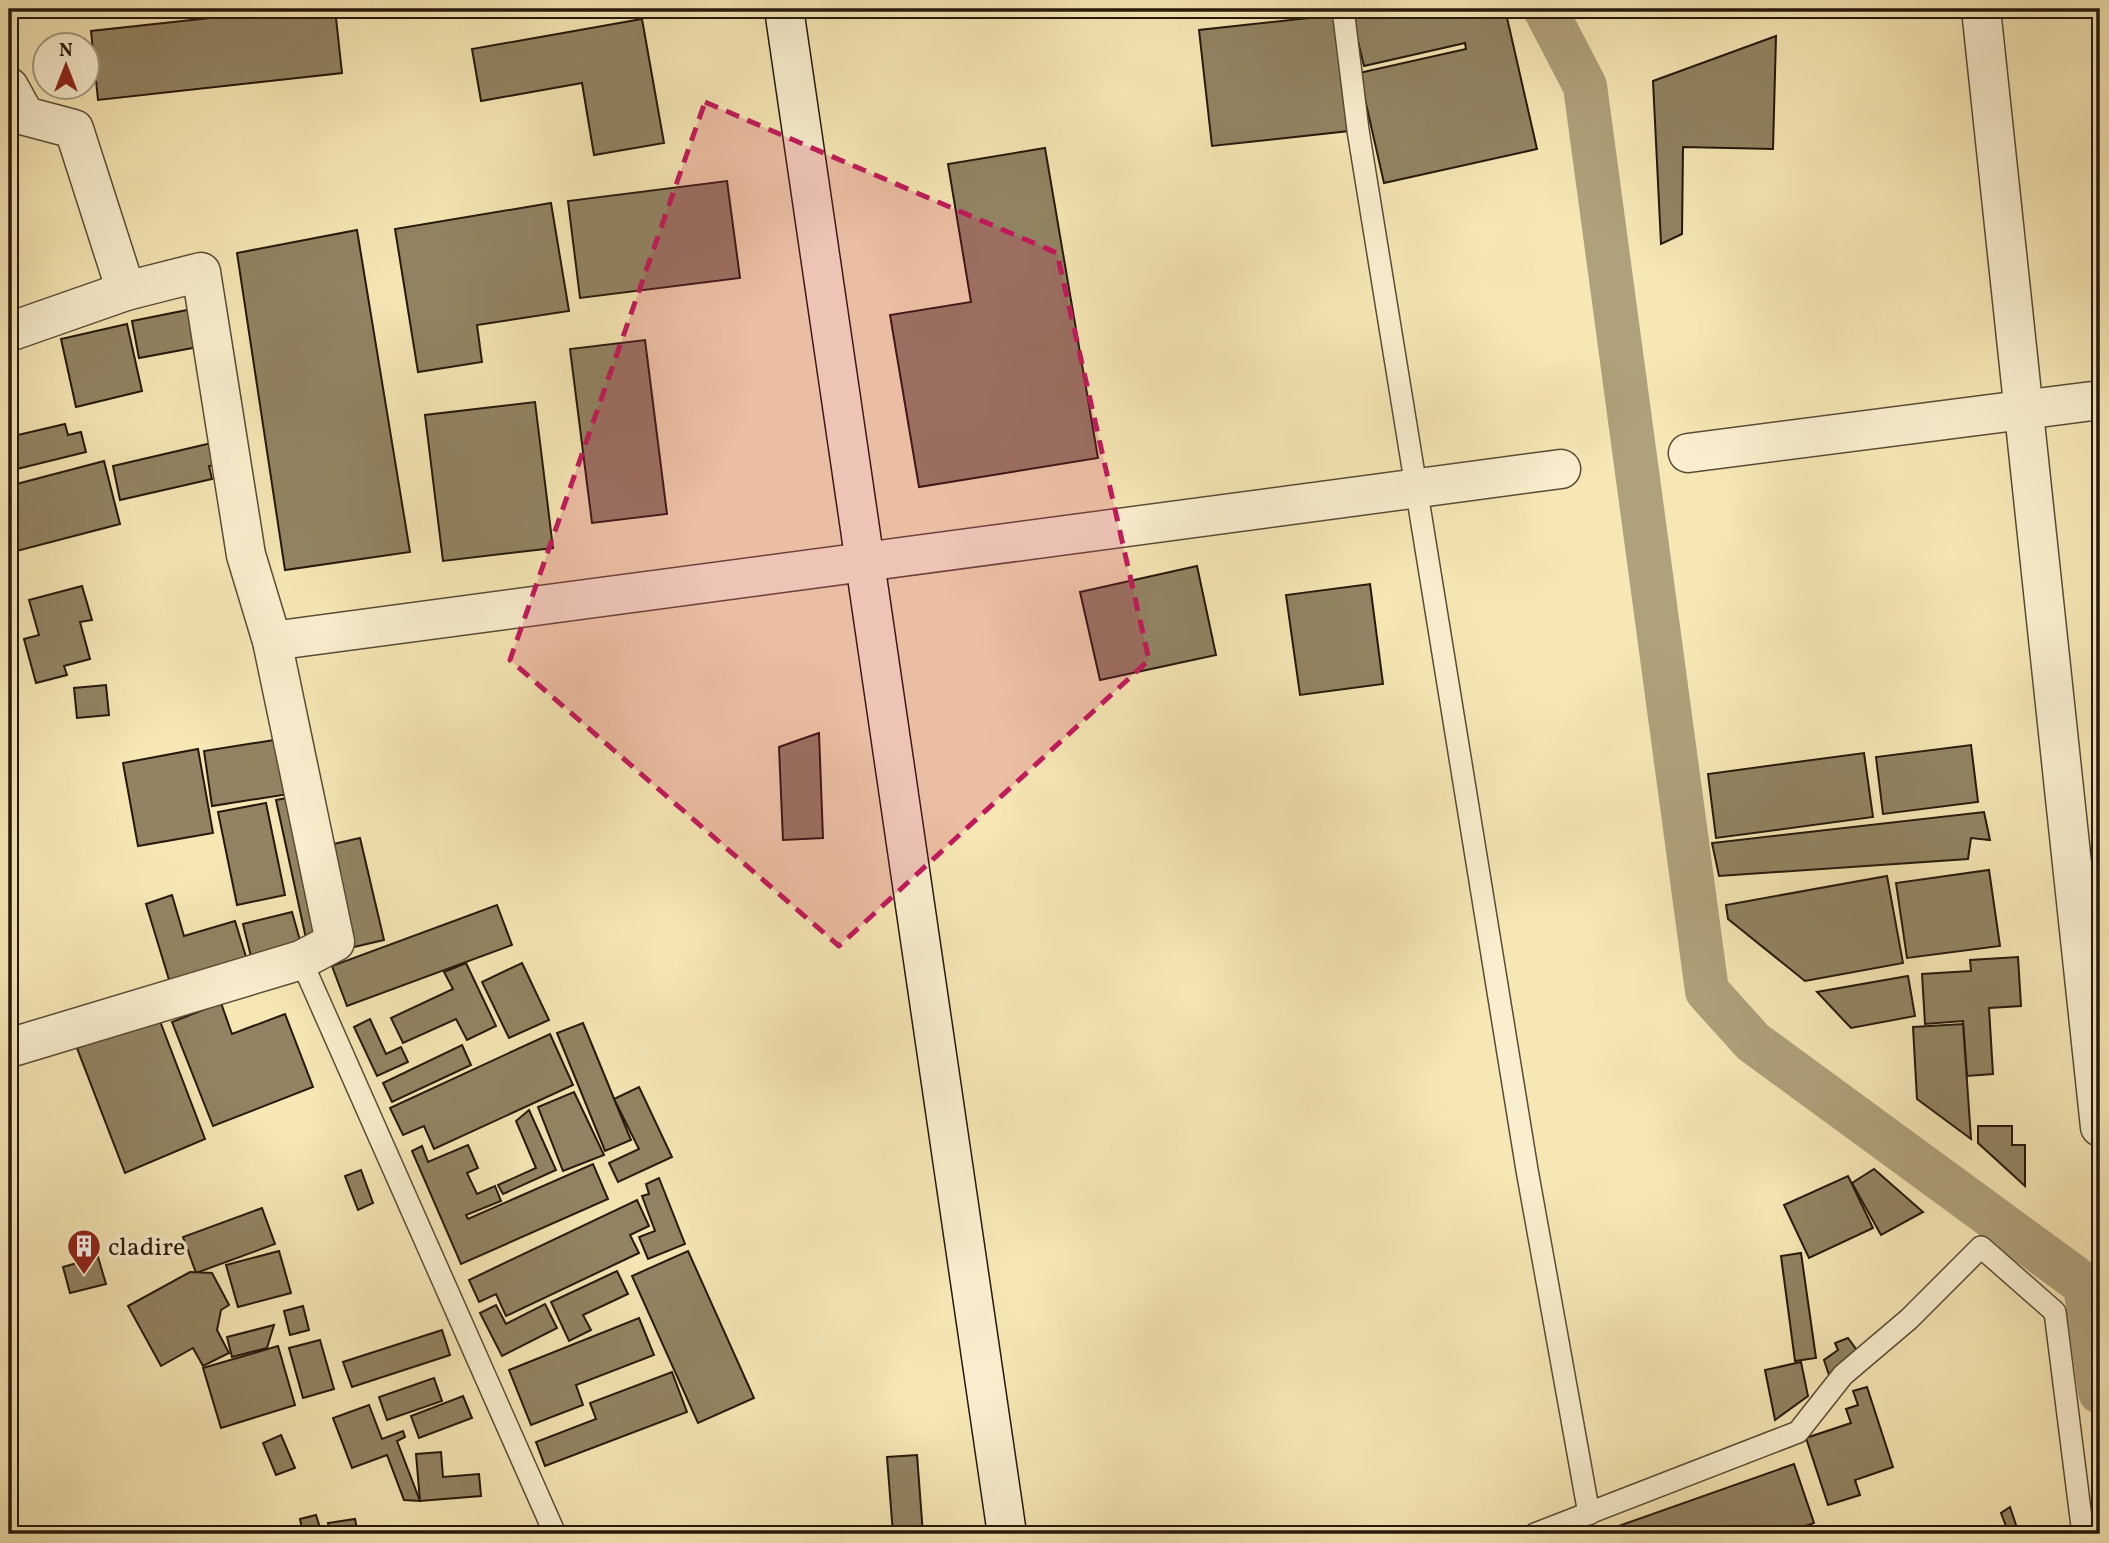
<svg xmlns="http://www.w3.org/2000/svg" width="2109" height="1543" font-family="Vollkorn,serif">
  <rect width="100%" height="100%" fill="#f6e7b5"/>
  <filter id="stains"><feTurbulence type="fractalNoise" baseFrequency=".00286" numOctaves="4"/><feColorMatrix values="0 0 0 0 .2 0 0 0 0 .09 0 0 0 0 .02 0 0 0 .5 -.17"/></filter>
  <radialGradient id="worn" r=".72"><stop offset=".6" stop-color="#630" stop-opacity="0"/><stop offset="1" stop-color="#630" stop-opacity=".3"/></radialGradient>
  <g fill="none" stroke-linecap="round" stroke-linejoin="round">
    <!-- canal -->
    <polyline stroke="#afa17b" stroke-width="44" points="1545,9 1585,86 1707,991 1753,1042 2085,1285 2100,1392"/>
  </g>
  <!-- building -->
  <g fill="#928463" stroke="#25180b" stroke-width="2">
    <polygon points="293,9 335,9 342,73 98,100 91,31"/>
    <polygon points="1350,9 1505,9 1537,149 1384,183 1359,73 1466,49 1465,43 1364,66"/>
    <polygon points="1345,14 1358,130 1212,146 1199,30"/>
    <polygon points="642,19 664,143 594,155 582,83 481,101 472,49"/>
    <polygon points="1776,36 1773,149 1683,147 1682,234 1661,244 1653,81"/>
    <polygon points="1045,148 1098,458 919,487 890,315 971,302 948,164"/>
    <polygon points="727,181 740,278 580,298 568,201"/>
    <polygon points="551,203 569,311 477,325 482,362 418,372 395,229"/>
    <polygon points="357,230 410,552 285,570 237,253"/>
    <polygon points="202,307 209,345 139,358 132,321"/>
    <polygon points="127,324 142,391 76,407 61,339"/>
    <polygon points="645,340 667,514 592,523 570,349"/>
    <polygon points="535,402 553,548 443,561 425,415"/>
    <polygon points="65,424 68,435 81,432 86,452 9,471 9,437"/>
    <polygon points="216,442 221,464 209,466 212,479 120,500 113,466"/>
    <polygon points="104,461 120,524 9,553 9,508 15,507 9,486"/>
    <polygon points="1197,566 1216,655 1100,680 1080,592"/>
    <polygon points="1370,584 1383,684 1300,695 1286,595"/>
    <polygon points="82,586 92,620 80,622 90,659 64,666 67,675 36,683 24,639 39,635 29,600"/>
    <polygon points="106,685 109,715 77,718 74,688"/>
    <polygon points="819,733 823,838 783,840 779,747"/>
    <polygon points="287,738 295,793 212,806 204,751"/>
    <polygon points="1971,745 1978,802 1883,814 1876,757"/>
    <polygon points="198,749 213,833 138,846 123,763"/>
    <polygon points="1864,753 1873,817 1716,838 1708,774"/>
    <polygon points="297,796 327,939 307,943 276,800"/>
    <polygon points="266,803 285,895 237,905 218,812"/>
    <polygon points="1984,812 1990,840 1971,838 1968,859 1719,876 1712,843"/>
    <polygon points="360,838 384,940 354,947 329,845"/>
    <polygon points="1989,870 2000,946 1907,958 1896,883"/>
    <polygon points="1887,876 1903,963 1805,981 1728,919 1726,905"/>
    <polygon points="172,895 184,936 235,921 247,960 170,983 146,904"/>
    <polygon points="497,905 512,945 347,1006 332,966"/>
    <polygon points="292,912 303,951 253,965 243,924"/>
    <polygon points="2018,957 2021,1006 1989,1008 1993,1074 1967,1076 1963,1021 1925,1024 1922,974 1971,971 1970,960"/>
    <polygon points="466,963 496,1026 467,1040 456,1019 403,1043 391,1018 453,989 444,972"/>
    <polygon points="522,963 549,1020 509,1038 482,982"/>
    <polygon points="1908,976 1915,1016 1851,1028 1817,992"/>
    <polygon points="221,1003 232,1034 285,1014 313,1087 213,1126 172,1022"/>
    <polygon points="158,1016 205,1139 125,1173 77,1048"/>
    <polygon points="370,1019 386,1054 401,1047 408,1062 377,1076 354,1027"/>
    <polygon points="583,1023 631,1140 605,1151 557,1033"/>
    <polygon points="1963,1024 1971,1139 1917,1099 1913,1027"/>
    <polygon points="550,1034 573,1085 434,1149 424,1126 403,1135 390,1108"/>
    <polygon points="462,1045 471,1065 392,1102 383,1083"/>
    <polygon points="639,1087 672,1157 618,1182 609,1163 639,1149 614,1099"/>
    <polygon points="574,1092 604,1155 563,1171 538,1107"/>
    <polygon points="529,1110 556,1170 503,1194 498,1185 536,1168 516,1121"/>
    <polygon points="1978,1126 2012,1126 2012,1145 2025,1145 2025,1186 1978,1143"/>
    <polygon points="468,1145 478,1168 467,1173 477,1194 495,1186 501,1201 466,1215 468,1219 593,1164 608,1199 461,1264 412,1151 422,1146 428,1162"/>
    <polygon points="1874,1169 1923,1212 1881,1235 1852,1183"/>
    <polygon points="361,1170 373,1203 358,1210 345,1176"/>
    <polygon points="1848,1176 1873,1228 1809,1258 1784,1205"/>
    <polygon points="659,1178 685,1244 648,1259 639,1237 655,1231 642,1196 649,1194 646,1184"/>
    <polygon points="637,1200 649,1226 630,1235 639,1253 506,1316 496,1294 479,1302 469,1280"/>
    <polygon points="262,1208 275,1244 196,1273 183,1237"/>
    <polygon points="279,1251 291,1293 238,1307 226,1265"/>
    <polygon points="688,1251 754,1398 698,1423 632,1276"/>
    <polygon points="1801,1253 1816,1358 1795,1361 1781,1256"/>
    <polygon points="98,1257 106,1284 70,1293 63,1267"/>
    <polygon points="617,1271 628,1294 583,1315 591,1330 569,1341 551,1302"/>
    <polygon points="190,1272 212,1273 229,1305 221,1310 217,1330 229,1353 203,1366 193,1348 161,1366 128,1306"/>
    <polygon points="545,1304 557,1328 502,1356 480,1313 496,1305 506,1324"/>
    <polygon points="303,1306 309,1330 290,1335 284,1311"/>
    <polygon points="639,1318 654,1355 576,1385 583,1405 531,1425 509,1370"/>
    <polygon points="274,1325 267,1348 232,1357 227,1337"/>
    <polygon points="442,1330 450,1355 352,1387 343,1362"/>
    <polygon points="1848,1338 1859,1353 1829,1375 1824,1360 1838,1350 1835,1343"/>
    <polygon points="320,1340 334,1389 303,1398 289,1348"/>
    <polygon points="278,1346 295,1405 221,1428 203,1368"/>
    <polygon points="1801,1362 1808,1396 1775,1420 1765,1370"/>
    <polygon points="672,1372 687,1412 545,1466 536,1442 596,1419 590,1403"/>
    <polygon points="434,1378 442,1401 387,1420 379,1397"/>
    <polygon points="1867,1387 1893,1467 1855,1480 1860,1495 1828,1505 1806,1438 1851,1423 1846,1409 1858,1405 1853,1391"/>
    <polygon points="463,1396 472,1418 419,1438 411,1416"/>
    <polygon points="369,1405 382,1439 403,1431 405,1437 397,1441 420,1501 404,1500 387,1455 352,1468 333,1418"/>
    <polygon points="281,1435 295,1468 276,1475 263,1443"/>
    <polygon points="441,1452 443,1477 479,1474 481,1496 420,1501 416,1454"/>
    <polygon points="917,1455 923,1534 893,1534 887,1457"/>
    <polygon points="1794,1464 1814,1523 1783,1534 1596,1534"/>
    <polygon points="2010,1507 2019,1534 2009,1534 2001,1513"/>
    <polygon points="316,1515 322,1534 303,1534 300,1519"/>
    <polygon points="355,1519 358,1534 330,1534 328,1523"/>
  </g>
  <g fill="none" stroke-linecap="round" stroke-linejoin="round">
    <!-- lane casing -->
    <g stroke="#594c36" stroke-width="24">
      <g id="lane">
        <polyline points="1343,9 1358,130 1527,1170 1589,1514"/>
        <polyline points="301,960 555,1534"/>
        <polyline points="1535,1534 1798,1432 1843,1375 1909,1319 1981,1247 2055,1312 2083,1534"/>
      </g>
    </g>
    <!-- street casing -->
    <g stroke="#594c36" stroke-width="41">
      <g id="street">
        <polyline points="1981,9 2100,1127"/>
        <polyline points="9,87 25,116 74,129 126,291 201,272 246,555 272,641 335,942 301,960 9,1048"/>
        <polyline points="9,332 126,291"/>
        <polyline points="1688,453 2100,400"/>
        <polyline points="272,641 1561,469"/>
      </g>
    </g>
    <!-- secondary casing -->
    <g stroke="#25180b" stroke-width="41">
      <polyline id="secondary" points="784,9 1007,1534"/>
    </g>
    <!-- lane -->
    <use href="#lane" stroke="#f9efcf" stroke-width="21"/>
    <!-- street -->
    <use href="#street" stroke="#f9efcf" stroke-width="38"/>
    <!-- secondary -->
    <use href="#secondary" stroke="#f9efcf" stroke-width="38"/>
  </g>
  <!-- marked area -->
  <path fill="#c2185b" fill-opacity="0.2" stroke="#c2185b" stroke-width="5" stroke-dasharray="14 9" stroke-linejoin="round" d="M705,102l352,151 92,407 -310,286 -329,-286z"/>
  <!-- icons -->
  <defs>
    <g id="building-pin" transform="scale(1.75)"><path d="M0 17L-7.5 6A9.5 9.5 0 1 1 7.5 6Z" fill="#8f2418" stroke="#f9efcf"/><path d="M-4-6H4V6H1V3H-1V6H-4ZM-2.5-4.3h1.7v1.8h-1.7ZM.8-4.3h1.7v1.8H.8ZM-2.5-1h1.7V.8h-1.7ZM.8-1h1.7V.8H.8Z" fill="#fff"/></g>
  </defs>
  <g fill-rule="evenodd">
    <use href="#building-pin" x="84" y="1246"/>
  </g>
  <g text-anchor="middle" stroke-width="7" stroke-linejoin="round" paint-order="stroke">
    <!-- poi labels -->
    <g font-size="26" fill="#25180b" stroke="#f9efcf" text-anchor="start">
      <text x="108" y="1255">cladire</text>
    </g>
  </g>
  <!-- margin -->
  <rect width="2109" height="1543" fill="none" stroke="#f6e7b5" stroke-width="35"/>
  <rect x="10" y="10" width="2088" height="1522" fill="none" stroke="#25180b" stroke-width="3.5"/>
  <rect x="18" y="18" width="2074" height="1508" fill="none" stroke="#25180b" stroke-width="2"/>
  <!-- north arrow -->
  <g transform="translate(66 66)"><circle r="33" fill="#f9efcf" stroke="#a49981" stroke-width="2"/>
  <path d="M0-5L12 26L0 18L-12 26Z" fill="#8f2418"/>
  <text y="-10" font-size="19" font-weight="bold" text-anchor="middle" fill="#25180b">N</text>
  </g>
  <rect width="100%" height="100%" filter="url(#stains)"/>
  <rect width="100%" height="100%" fill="url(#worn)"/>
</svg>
